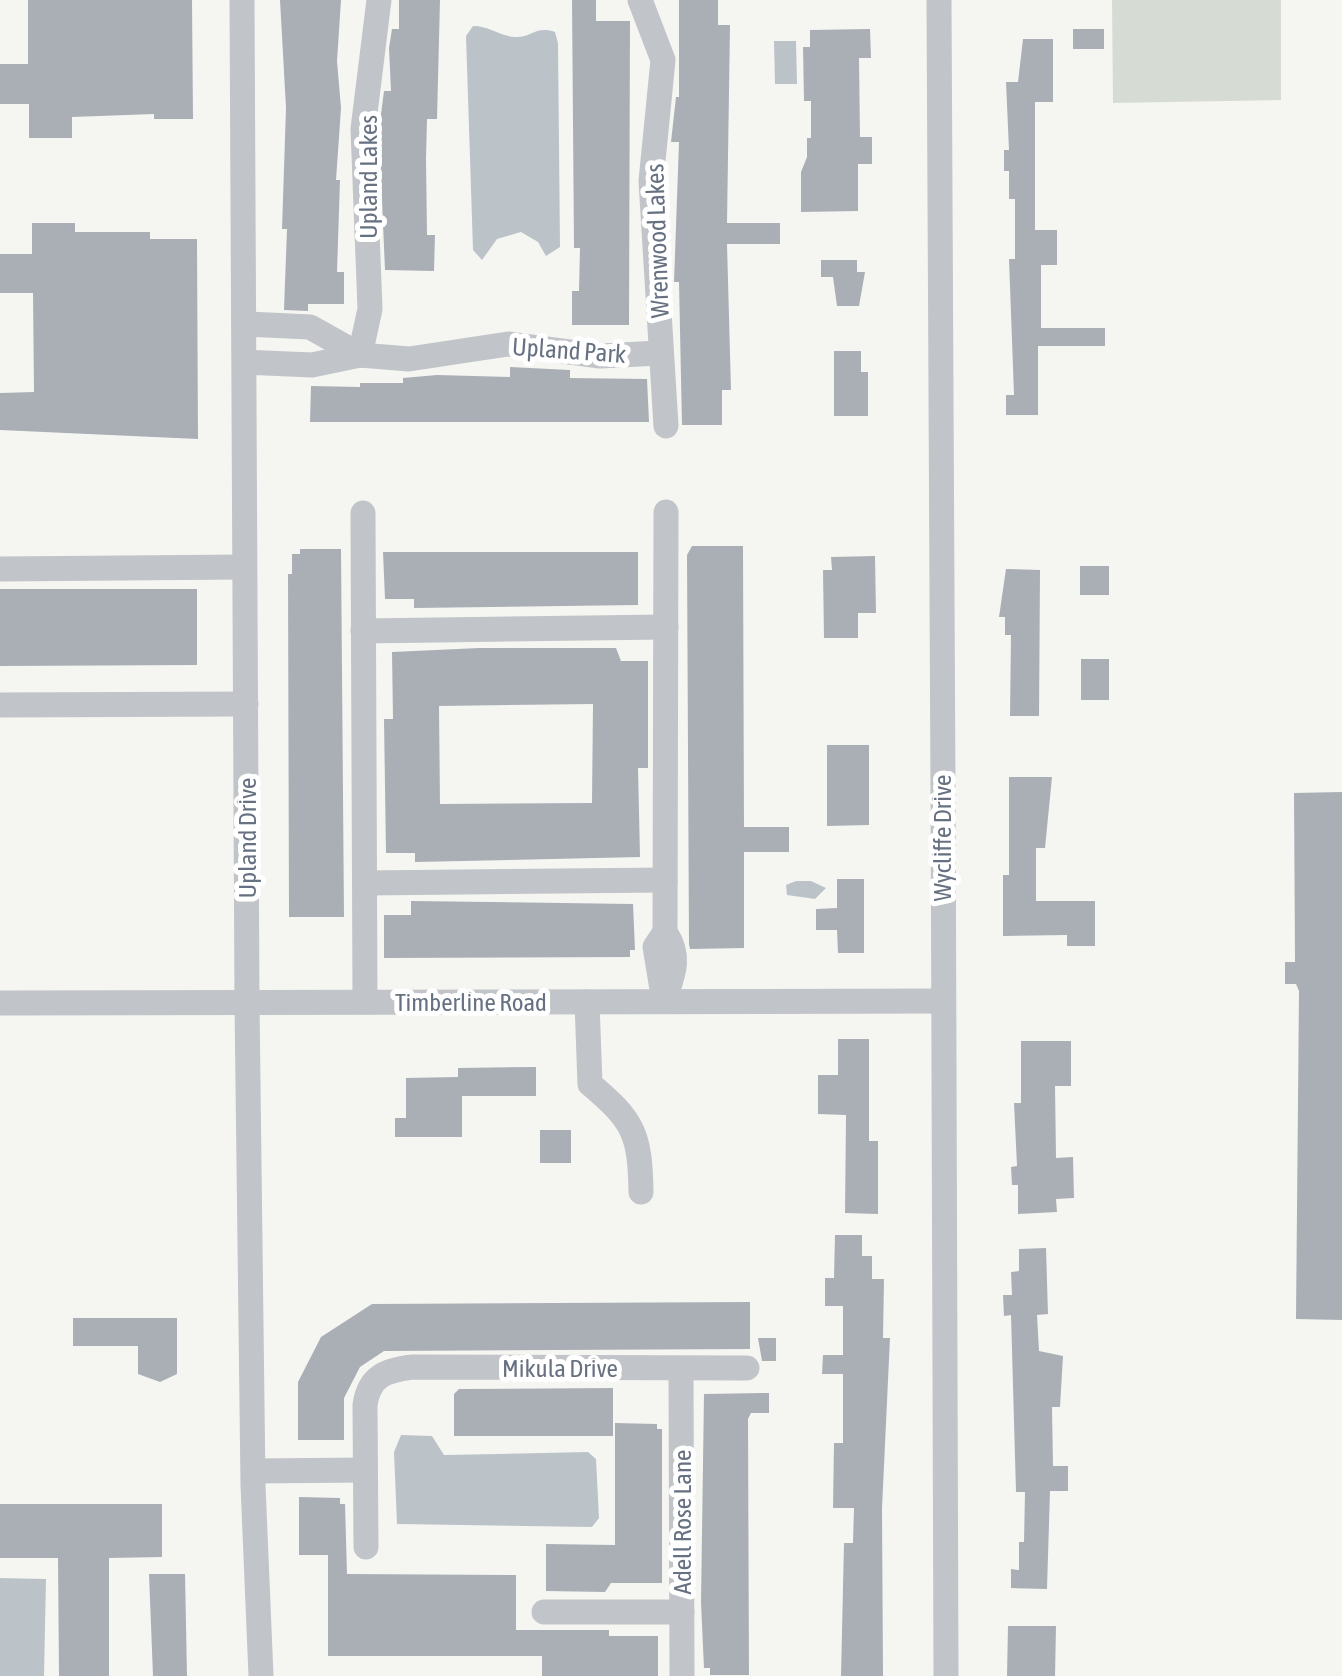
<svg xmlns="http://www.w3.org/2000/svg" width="1342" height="1676" font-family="'Asap Condensed',sans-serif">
  <rect width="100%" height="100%" fill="#f5f6f2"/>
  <!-- green -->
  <polygon fill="#d6dcd4" points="1112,0 1281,0 1281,100 1113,103"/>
  <!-- water -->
  <g fill="#bbc3c9">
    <path d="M473,26c16,0 27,10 42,11 16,1 21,-12 40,-5l3,11 2,204 -14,9 -8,-14 -17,-10 -24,7 -15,21 -9,-10 -7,-214z"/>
    <polygon points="774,41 796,41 797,84 775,84"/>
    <polygon points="796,881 811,881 826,888 815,899 787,895 786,885"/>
    <polygon points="401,1435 432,1436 444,1455 588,1452 596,1459 599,1518 592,1527 397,1524 394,1452"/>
    <polygon points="0,1578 46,1579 44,1676 0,1676"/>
  </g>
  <!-- building -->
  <g fill="#aaafb6" fill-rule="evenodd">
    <polygon points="28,0 192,0 193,119 154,119 154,114 72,117 72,138 29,138 29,104 0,104 0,64 28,64"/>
    <polygon points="280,0 341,0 337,61 341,108 336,180 340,180 337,272 344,272 344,304 308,304 308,311 284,310 287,229 282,229 286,108"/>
    <polygon points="399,0 440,0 437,119 427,119 426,159 427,235 435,235 434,271 385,270 379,130 384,91 391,91 389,48 392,29 399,29"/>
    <polygon points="572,0 596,0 596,21 630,21 629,325 572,325 572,291 579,291 580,248 574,248"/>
    <polygon points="679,0 718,0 718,25 730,25 727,223 780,223 780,244 727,244 731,390 722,390 722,425 682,425 679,282 674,282 679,142 671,142 676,97 679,97"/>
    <polygon points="870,29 871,58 859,58 860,137 872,137 872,164 858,164 858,211 801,212 801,172 807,157 807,138 811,138 811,101 804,101 803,47 810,47 810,30"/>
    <rect x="1073" y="29" width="31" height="20"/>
    <polygon points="1023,39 1053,39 1053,102 1035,102 1035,230 1057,230 1057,265 1041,265 1041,328 1105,328 1105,346 1038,346 1038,415 1006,415 1006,395 1014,395 1009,259 1015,259 1015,199 1009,199 1009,171 1004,171 1004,150 1009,150 1006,82 1018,82"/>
    <polygon points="32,223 75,223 75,232 150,232 150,239 197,239 198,439 0,430 0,393 34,392 33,293 0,293 0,254 32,254"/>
    <polygon points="821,260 857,260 857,272 865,272 859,306 837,306 833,277 821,277"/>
    <polygon points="834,351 861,351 861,372 868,372 868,416 834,416"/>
    <polygon points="510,367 570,370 570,378 647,379 649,422 310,422 311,386 360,387 360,383 403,383 403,378 437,375 510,377"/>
    <polygon points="692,546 743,546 744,827 789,827 789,852 744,852 744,948 690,949 689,944 687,555"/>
    <polygon points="300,549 341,549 344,917 289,917 288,574 292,574 292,554 300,554"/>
    <polygon points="383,552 638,552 638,605 414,608 414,599 385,599"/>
    <polygon points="875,556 876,613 858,613 858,638 824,638 823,570 832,570 831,557"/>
    <rect x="1080" y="566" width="29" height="29"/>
    <polygon points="1006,569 1040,570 1039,716 1010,716 1011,635 1005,635 1005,617 999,617"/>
    <polygon points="0,589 197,589 197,665 0,666"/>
    <path d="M479,648h137l5,13h27v107h-10l2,89 -225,5v-9h-29l-2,-134h9l-1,-67zM593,704l-1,99 -152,1 -1,-98z"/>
    <rect x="1081" y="659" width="28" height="41"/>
    <polygon points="827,745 869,745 869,825 827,826"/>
    <polygon points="1009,777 1052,777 1045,848 1036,848 1036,901 1095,901 1095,946 1067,946 1067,935 1003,936 1003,875 1009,875"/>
    <polygon points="1342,792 1342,1320 1296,1319 1299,991 1296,984 1285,984 1285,962 1295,962 1294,793"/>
    <polygon points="837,879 864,879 864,953 838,953 837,930 816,930 816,909 837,908"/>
    <polygon points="411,901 633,904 635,950 630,950 630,957 384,958 384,915 411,915"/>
    <polygon points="838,1039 869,1039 869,1141 878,1141 878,1214 845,1213 846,1115 818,1114 818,1075 838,1075"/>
    <polygon points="1021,1041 1071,1041 1071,1086 1055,1086 1056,1158 1073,1157 1074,1198 1056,1199 1057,1212 1018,1214 1018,1185 1012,1185 1011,1167 1017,1166 1014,1103 1021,1103"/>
    <polygon points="536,1067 536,1096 462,1096 462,1137 395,1137 395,1118 406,1118 406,1078 458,1077 458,1068"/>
    <rect x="540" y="1130" width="31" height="33"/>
    <polygon points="835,1235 862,1235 862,1256 872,1256 872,1279 884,1279 883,1338 890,1338 882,1508 883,1676 841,1676 844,1543 853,1543 854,1508 833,1508 834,1443 843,1443 843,1374 822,1374 823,1355 843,1355 843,1306 825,1306 825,1278 834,1278"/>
    <polygon points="1046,1248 1048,1314 1037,1315 1039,1351 1063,1356 1060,1407 1052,1407 1053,1466 1068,1466 1068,1491 1050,1491 1047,1589 1011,1588 1011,1569 1019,1570 1019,1542 1024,1542 1025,1492 1016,1492 1011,1315 1004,1316 1003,1295 1012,1295 1011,1272 1019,1271 1019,1249"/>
    <polygon points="750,1302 750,1349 384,1351 360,1367 344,1398 344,1440 298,1440 298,1382 321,1337 372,1304"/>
    <polygon points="73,1318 177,1318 177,1374 160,1382 138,1374 138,1346 73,1346"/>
    <polygon points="758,1338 776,1338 776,1361 762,1361"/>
    <polygon points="613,1388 613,1436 454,1436 454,1394 459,1389"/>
    <polygon points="769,1393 769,1413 751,1413 748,1419 749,1675 710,1675 710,1668 704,1668 701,1603 704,1394"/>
    <polygon points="615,1423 657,1424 657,1429 662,1429 662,1583 611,1583 605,1592 546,1591 546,1544 615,1545"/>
    <polygon points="299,1497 340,1498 340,1504 345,1504 347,1574 516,1575 516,1630 609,1630 609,1636 658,1636 658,1676 542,1676 542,1656 328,1656 328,1555 299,1555"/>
    <polygon points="0,1504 162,1504 162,1557 109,1558 109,1676 59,1676 58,1558 0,1558"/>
    <polygon points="149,1574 185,1574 187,1676 153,1676"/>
    <polygon points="1008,1626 1056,1626 1055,1676 1007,1676"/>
  </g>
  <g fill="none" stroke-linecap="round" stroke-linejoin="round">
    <!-- minor -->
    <g stroke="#c1c4c8" stroke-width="25">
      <polyline points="242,0 247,1003 253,1485 261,1676"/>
      <polyline points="640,0 663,60 651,181 666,426"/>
      <path d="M939,0c6,559 3,1117 7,1676"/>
      <polyline points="246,324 310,327 360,355"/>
      <polyline points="360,355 370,309 363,129 379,0"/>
      <polyline points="245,362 312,365 360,355 409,359 508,344 600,356 660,353"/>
      <polyline points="363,513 365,1002"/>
      <polyline points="0,569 244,567"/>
      <polyline points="363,631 666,627"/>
      <polyline points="0,705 246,704"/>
      <polyline points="365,883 665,880"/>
      <polyline points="665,932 666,512"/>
      <path d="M665,932c17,25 8,43 -1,69l-9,-54z"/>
      <path d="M587,1002l3,82c44,37 50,50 51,108"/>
      <polyline points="0,1003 941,1001"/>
      <polyline points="681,1369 682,1676"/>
      <polyline points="254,1471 365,1470"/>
      <path d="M366,1547l-1,-142c4,-29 21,-35 48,-38l334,1"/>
      <polyline points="544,1612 682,1612"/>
    </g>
  </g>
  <g text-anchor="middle" stroke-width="10" stroke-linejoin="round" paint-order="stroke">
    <!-- street labels -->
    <g font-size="25" fill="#677181" stroke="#fff">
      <text transform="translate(368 177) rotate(-90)" y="9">Upland Lakes</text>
      <text transform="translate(657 241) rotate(-92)" y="9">Wrenwood Lakes</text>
      <text transform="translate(569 350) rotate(4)" y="9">Upland Park</text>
      <text transform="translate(247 838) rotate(-90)" y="9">Upland Drive</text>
      <text transform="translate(942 838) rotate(-90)" y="9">Wycliffe Drive</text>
      <text x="471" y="1011">Timberline Road</text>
      <text x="560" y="1377">Mikula Drive</text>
      <text transform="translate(682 1522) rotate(-90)" y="9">Adell Rose Lane</text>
    </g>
  </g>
</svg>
